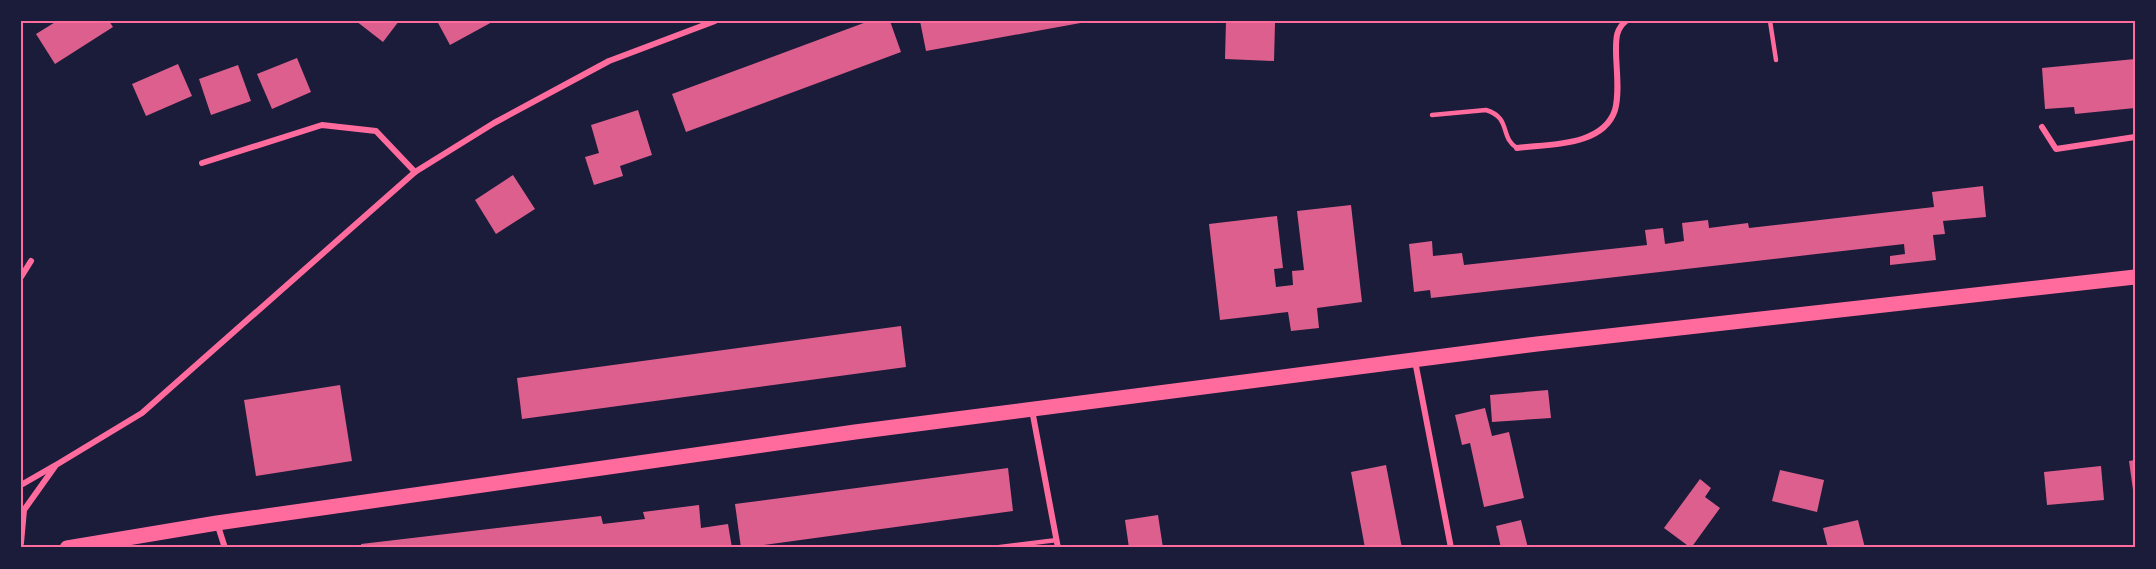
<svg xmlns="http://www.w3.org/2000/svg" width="2156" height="569" font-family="'Playfair Display',serif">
  <rect width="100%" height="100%" fill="#1b1b3a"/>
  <!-- building -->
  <g fill="#dd5f8e">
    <polygon points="57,21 109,21 113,27 55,64 36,34"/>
    <polygon points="356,21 399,21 383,42"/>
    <polygon points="437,21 494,21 450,45"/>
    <polygon points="869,21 890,21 901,52 686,132 672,94"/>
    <polygon points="920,21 1086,21 1086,22 926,51"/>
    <polygon points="1226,21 1275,23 1274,61 1225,59"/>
    <polygon points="297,58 311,92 272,109 257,74"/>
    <polygon points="2135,59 2135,108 2075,114 2074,107 2045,109 2042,68"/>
    <polygon points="178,64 192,96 146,116 132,84"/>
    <polygon points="238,65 251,101 211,115 199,79"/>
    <polygon points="638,110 652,155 620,166 623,176 594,185 585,157 599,153 591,125"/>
    <polygon points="513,175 535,209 496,234 475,200"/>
    <polygon points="1983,186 1986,217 1943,221 1945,234 1933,235 1936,260 1890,265 1890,256 1905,254 1904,244 1431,298 1430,290 1414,292 1409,244 1432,241 1433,256 1462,253 1464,265 1647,245 1645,230 1663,228 1665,244 1684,241 1682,223 1708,220 1709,228 1748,223 1749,228 1934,207 1932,192"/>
    <polygon points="1351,205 1362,302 1317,308 1319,328 1291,331 1288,312 1220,320 1209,224 1277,216 1283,268 1274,269 1276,287 1293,285 1292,271 1304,270 1297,211"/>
    <polygon points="901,326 906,367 522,419 517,378"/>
    <polygon points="340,385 352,461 256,476 244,400"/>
    <polygon points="1548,390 1551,418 1492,422 1490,395"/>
    <polygon points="1485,408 1492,436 1509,432 1524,498 1484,507 1470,443 1462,445 1455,415"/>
    <polygon points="2135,460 2135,497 2134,497 2129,461"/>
    <polygon points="1386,465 1402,548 1365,548 1351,472"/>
    <polygon points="2101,466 2104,500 2047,505 2044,472"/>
    <polygon points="1008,468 1013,511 741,548 735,504"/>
    <polygon points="1780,470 1824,480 1817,512 1772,501"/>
    <polygon points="1700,479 1711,488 1705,497 1720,508 1691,548 1664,528"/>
    <polygon points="699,505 701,528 728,524 732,548 362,548 361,544 601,516 603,524 645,519 643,512"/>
    <polygon points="1158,515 1163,548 1129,548 1125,520"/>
    <polygon points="1521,520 1528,548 1501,548 1496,526"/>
    <polygon points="1858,520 1865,548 1828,548 1823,528"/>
  </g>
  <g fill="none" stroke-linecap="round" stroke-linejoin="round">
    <!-- service -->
    <g stroke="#ff6b9d" stroke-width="4.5">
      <polyline points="1770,21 1776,60"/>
      <path d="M1432,115l54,-5c26,8 13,27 31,38"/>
      <polyline points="992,548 1057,540"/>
    </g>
    <!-- minor -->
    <g stroke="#ff6b9d" stroke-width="6">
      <polyline points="2042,127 2056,149 2135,137"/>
      <path d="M1517,148c31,-4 86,-1 98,-38 5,-18 1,-42 1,-60 0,-12 0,-21 10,-29"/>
      <polyline points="202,163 322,125 376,131 415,172"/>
      <polyline points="21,277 31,261"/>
      <polyline points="1415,361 1451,548"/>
      <polyline points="1032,410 1058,548"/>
      <polyline points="21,485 54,466"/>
      <polyline points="217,523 225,548"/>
      <polyline points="21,543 24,510 56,465 142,413 415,172 494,123 609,61 715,21"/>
    </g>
    <!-- primary -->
    <polyline stroke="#ff6b9d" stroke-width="15" points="67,548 217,523 855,432 1537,344 2135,277"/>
  </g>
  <!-- border -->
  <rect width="2156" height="569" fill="none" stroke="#1b1b3a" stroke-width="45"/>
  <rect x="22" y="22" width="2112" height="524" fill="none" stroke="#ff6b9d" stroke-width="2"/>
</svg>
